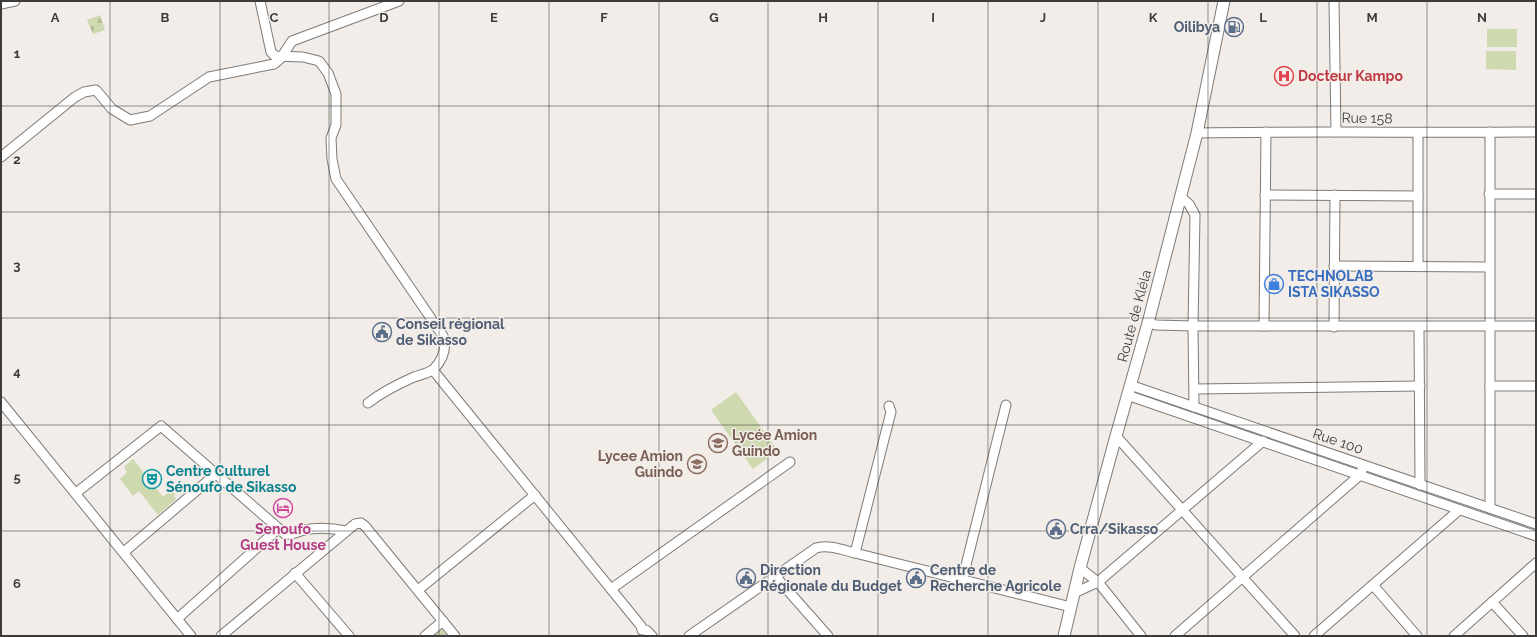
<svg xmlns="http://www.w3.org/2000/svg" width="1537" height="637" font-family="Raleway,sans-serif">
  <defs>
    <pattern id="cemetery-stones" width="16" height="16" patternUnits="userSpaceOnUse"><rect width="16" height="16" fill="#cfd9b0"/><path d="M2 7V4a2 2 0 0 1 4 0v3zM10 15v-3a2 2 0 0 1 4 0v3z" fill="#b3bb98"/></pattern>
    <pattern id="park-dots" width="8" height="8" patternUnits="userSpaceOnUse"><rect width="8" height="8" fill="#cfd9b0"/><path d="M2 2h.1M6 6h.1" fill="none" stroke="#b3bb98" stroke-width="1.8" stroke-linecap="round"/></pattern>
  </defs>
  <rect width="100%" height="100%" fill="#f2ede8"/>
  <!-- green -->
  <g fill="#cfd9b0">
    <rect x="1487" y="29" width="30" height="18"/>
    <polygon points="1486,51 1516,51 1516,70 1486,69"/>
    <polygon points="736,392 778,451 753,469 711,410"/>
    <polygon points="133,459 163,497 172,490 175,494 174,496 176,499 158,515 139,491 133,496 120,479 127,472 124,467"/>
  </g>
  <!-- cemetery -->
  <polygon fill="url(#cemetery-stones)" points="100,15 105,30 93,34 87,20"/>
  <!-- park -->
  <polygon fill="url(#park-dots)" points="442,628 449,636 432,636"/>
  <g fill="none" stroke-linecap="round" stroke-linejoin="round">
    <!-- minor casing -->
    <g stroke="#7f7a76" stroke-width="11">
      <g id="minor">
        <path d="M260,1l11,51 4,4 28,1 16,4 9,12 8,21v31l-5,13 1,21 4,20 107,157c4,12 0,23 -9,33 -5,4 -14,6 -20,8 -16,7 -33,16 -46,26"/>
        <polyline points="1334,1 1336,132"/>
        <polyline points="1,4 15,1"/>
        <path d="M1197,133c113,-2 226,0 339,-1"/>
        <polyline points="1,157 75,97 84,92 96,90 112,109 130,120 150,116 209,77 274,64 281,58 292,41 399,1"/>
        <polyline points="1489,194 1536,194"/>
        <polyline points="1265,195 1418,196"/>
        <polyline points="1180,196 1189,204 1195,215 1193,326 1194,407"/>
        <polyline points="1334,266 1489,267"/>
        <polyline points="1418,266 1418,133"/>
        <polyline points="1148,323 1156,325 1193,326 1536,326"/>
        <polyline points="1264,326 1266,132"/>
        <polyline points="1334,327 1335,195"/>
        <polyline points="1419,327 1420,485"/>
        <polyline points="433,370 641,626 642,630 646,630 652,636"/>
        <polyline points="1130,385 1536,524"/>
        <polyline points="1490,386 1536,386"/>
        <polyline points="1195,389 1420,386"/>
        <polyline points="1127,395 1536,536"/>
        <polyline points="1,402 191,636"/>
        <polyline points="1116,436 1295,636"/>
        <path d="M76,493l85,-67 124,108c8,1 12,-2 19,-4 15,-3 28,-2 42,1"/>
        <polyline points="1490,508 1490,132"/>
        <polyline points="124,552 216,474"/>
        <polyline points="855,553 891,412 889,406"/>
        <polyline points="1080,568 1098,582 1141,636"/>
        <polyline points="295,573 349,636"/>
        <polyline points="775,576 828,636"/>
        <polyline points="962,581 1006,405"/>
        <polyline points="1373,585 1417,636"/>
        <polyline points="611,589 790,462"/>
        <polyline points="418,590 535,495"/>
        <polyline points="1074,593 1098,582 1263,441"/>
        <polyline points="1492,602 1523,636"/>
        <polyline points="177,619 278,529"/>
        <polyline points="221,636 355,524 361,523 365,526 455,636"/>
        <polyline points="425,636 443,621"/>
        <path d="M689,636l127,-88c12,-4 27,2 39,5l216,54"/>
        <polyline points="1175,636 1360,475 1362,470"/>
        <polyline points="1314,636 1459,510"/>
        <polyline points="1454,636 1536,563"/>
      </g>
    </g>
    <!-- major casing -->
    <g stroke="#7f7a76" stroke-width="13">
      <polyline id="major" points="1064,636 1080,568 1116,436 1148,323 1197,133 1224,1"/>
    </g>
    <!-- minor -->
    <use href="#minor" stroke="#fff" stroke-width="9"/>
    <!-- major -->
    <use href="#major" stroke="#fff" stroke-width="11"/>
  </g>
  <!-- grid -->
  <path fill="none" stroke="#3e3c3a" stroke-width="1" stroke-opacity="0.55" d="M110,1v635M220,1v635M329,1v635M439,1v635M549,1v635M659,1v635M768,1v635M878,1v635M988,1v635M1098,1v635M1208,1v635M1317,1v635M1427,1v635M1,106h1535M1,212h1535M1,318h1535M1,425h1535M1,531h1535"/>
  <!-- icons -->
  <defs>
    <g id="fuel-ring" transform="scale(1)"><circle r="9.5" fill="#f2ede8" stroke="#5c6f8a" stroke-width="1.5"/><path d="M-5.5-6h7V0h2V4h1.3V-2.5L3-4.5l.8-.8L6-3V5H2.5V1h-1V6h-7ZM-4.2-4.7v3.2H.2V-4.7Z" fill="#5c6f8a"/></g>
    <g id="hospital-ring" transform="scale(1)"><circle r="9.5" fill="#f2ede8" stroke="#e0444e" stroke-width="1.5"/><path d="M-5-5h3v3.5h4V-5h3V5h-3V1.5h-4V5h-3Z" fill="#e0444e"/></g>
    <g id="shop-ring" transform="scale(1)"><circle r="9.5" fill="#f2ede8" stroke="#3f7fe0" stroke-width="1.5"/><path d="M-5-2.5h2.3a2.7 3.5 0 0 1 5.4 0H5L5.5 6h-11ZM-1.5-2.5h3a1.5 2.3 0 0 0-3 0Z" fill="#3f7fe0"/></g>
    <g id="civic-ring" transform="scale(1)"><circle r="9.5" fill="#f2ede8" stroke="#5c6f8a" stroke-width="1.5"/><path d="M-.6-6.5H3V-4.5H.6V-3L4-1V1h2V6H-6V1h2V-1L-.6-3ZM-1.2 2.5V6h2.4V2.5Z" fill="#5c6f8a"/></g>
    <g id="school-ring" transform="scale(1)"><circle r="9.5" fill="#f2ede8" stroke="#8d6e63" stroke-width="1.5"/><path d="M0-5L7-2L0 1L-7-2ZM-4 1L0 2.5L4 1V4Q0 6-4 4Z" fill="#8d6e63"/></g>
    <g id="theatre-ring" transform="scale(1)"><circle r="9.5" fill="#f2ede8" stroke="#0f9aa8" stroke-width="1.5"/><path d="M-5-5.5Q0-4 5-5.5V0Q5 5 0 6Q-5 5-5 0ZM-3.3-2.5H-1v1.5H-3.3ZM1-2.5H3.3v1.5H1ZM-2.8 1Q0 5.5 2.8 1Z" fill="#0f9aa8"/></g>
    <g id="hotel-ring" transform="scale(1)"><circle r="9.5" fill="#f2ede8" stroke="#d1479c" stroke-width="1.5"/><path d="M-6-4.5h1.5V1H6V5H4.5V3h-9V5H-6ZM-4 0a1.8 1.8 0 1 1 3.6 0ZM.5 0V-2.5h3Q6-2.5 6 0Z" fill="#d1479c"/></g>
  </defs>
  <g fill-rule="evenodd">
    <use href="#fuel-ring" x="1234" y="27"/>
    <use href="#hospital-ring" x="1284" y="76"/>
    <use href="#shop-ring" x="1274" y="284"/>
    <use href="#civic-ring" x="382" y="332"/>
    <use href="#school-ring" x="718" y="443"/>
    <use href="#school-ring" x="697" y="464"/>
    <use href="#theatre-ring" x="152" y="479"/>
    <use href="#hotel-ring" x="283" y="508"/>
    <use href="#civic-ring" x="1056" y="529"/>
    <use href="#civic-ring" x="746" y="578"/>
    <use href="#civic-ring" x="916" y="578"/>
  </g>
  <g text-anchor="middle" stroke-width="3" stroke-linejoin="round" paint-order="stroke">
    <!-- service labels -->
    <g font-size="14" font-weight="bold" fill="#4e5e75" stroke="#f2ede8" text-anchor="start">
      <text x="1220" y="32" text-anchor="end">Oilibya</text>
      <text x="396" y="329">Conseil régional<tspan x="396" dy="16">de Sikasso</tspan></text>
      <text x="1070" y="534">Crra/Sikasso</text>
      <text x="760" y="575">Direction<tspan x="760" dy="16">Régionale du Budget</tspan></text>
      <text x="930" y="575">Centre de<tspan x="930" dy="16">Recherche Agricole</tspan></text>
    </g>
    <!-- health labels -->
    <g font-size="14" font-weight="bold" fill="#be3a42" stroke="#f2ede8" text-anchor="start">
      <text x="1298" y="81">Docteur Kampo</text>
    </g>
    <!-- street labels -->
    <g font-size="14" fill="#3e3c3a" stroke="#f2ede8">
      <text transform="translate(1367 118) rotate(1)" y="5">Rue 158</text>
      <text transform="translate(1134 316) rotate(-75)" y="5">Route de Kléla</text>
      <text transform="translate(1338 441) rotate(19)" y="5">Rue 100</text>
    </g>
    <!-- shop labels -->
    <g font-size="14" font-weight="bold" fill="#366cbe" stroke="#f2ede8" text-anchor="start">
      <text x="1288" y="281">TECHNOLAB<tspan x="1288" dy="16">ISTA SIKASSO</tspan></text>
    </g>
    <!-- education labels -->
    <g font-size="14" font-weight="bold" fill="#785e54" stroke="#f2ede8" text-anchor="start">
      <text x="732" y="440">Lycée Amion<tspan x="732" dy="16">Guindo</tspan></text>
      <text x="683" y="461" text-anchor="end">Lycee Amion<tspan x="683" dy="16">Guindo</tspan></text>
    </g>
    <!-- culture labels -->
    <g font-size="14" font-weight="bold" fill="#0d838f" stroke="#f2ede8" text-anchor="start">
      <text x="166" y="476">Centre Culturel<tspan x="166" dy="16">Sénoufo de Sikasso</tspan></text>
    </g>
    <!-- hotel labels -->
    <g font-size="14" font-weight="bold" fill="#b23c85" stroke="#f2ede8">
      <text x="283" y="534">Senoufo<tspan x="283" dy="16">Guest House</tspan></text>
    </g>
  </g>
  <g font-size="13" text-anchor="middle" font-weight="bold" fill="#3e3c3a" stroke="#f2ede8" stroke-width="3" stroke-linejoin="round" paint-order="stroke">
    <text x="55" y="22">A</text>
    <text x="165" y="22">B</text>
    <text x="274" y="22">C</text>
    <text x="384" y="22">D</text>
    <text x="494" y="22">E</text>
    <text x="604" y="22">F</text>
    <text x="714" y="22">G</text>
    <text x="823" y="22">H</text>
    <text x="933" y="22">I</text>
    <text x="1043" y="22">J</text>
    <text x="1153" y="22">K</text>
    <text x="1263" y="22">L</text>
    <text x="1372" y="22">M</text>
    <text x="1482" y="22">N</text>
    <text x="17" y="58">1</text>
    <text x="17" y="164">2</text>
    <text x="17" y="270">3</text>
    <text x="17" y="376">4</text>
    <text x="17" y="482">5</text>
    <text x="17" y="588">6</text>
  </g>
  <!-- border -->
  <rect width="1537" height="637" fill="none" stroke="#3e3c3a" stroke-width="4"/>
</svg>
